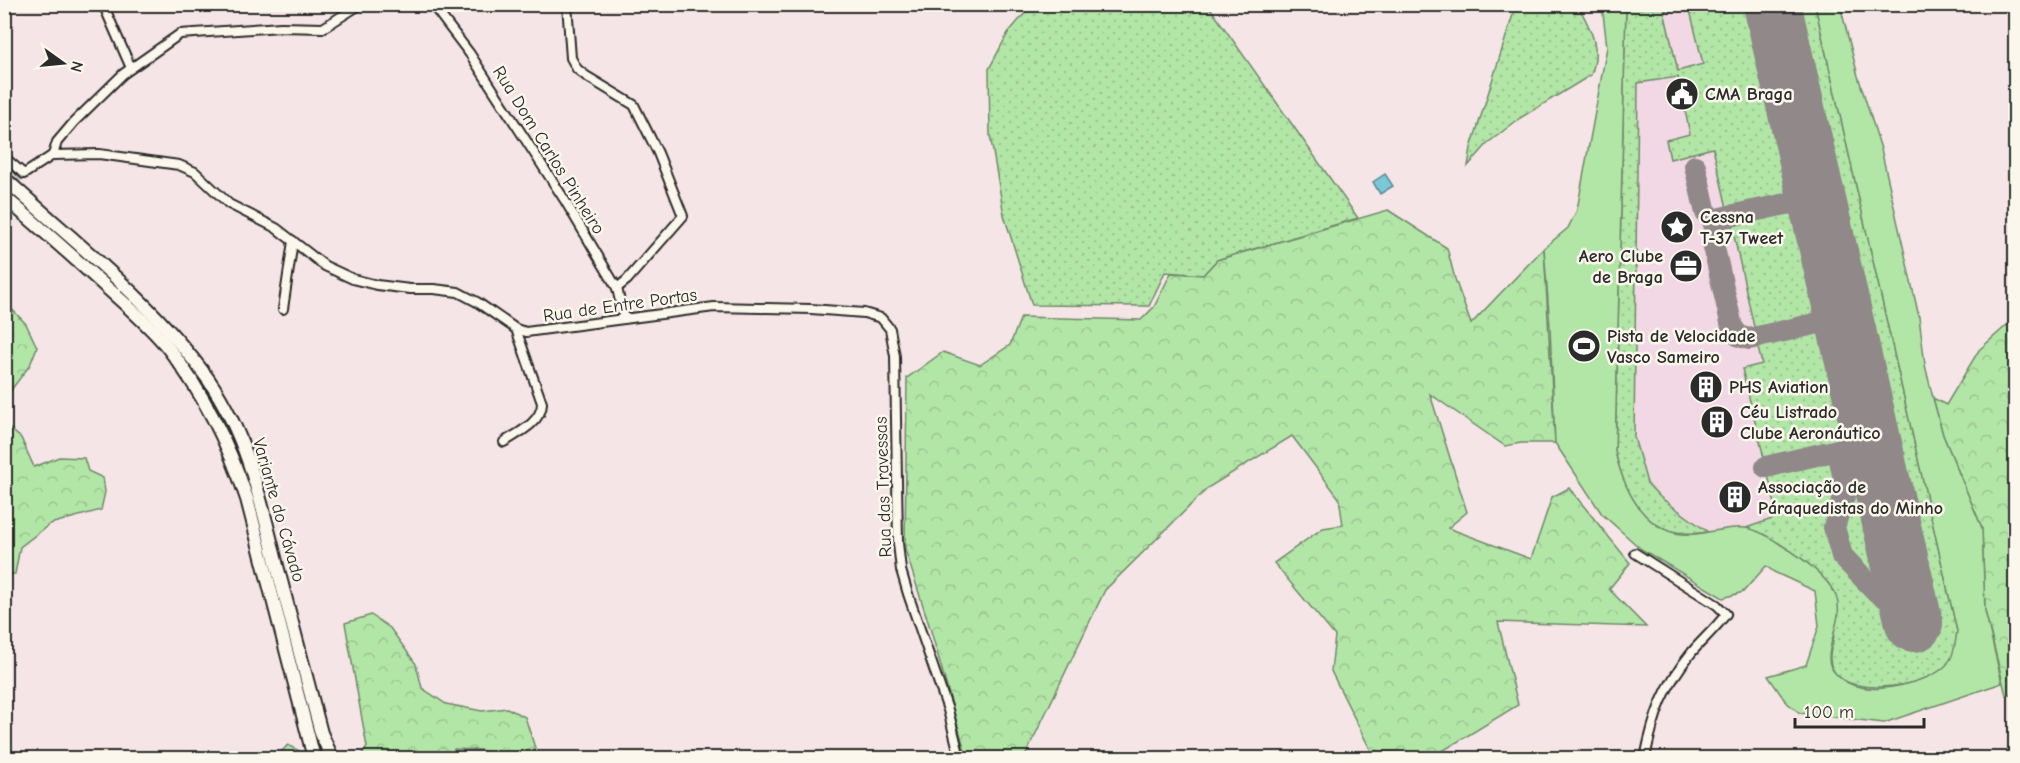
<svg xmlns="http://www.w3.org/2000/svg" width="2020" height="763" font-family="'Comic Neue',sans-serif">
  <defs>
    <pattern id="grass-dots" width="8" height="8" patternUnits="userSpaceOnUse" patternTransform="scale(1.5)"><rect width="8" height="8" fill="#b2e6a7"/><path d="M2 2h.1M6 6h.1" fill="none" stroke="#99c590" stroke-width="1.8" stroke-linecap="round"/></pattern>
    <pattern id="forest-crowns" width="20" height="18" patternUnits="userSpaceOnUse" patternTransform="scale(1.5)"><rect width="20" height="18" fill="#b2e6a7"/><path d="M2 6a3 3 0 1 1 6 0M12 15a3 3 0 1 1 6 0" fill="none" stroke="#99c590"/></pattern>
  </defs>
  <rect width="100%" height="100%" fill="#f6e5e7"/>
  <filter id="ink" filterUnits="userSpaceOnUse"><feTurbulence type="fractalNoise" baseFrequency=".0167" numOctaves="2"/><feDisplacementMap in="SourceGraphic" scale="12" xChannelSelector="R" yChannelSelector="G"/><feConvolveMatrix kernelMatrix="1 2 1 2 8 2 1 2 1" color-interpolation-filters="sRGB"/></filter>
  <g filter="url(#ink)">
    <!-- built -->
    <polygon fill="#f2d8e4" points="1626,5 1815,5 1955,650 1838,610 1762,533 1738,594 1728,597 1694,534 1615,452"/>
    <!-- grass -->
    <g fill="url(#grass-dots)" stroke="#6e8869" stroke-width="1.5" fill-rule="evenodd">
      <polygon points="1032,5 1208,5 1358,218 1217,260 1203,275 1165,272 1149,306 1032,305 1004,215 990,135 989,69 1008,33"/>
      <path d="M1516,5h62c12,23 24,42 13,70l-71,43 -31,24 -21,24 3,-18z"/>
      <path d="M1626,5h130l43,184 -1,4 -5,3 -64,14 -2,-2 -14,-60 -43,11 -4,-19 24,-6 -12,-57 -40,6 -4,354 13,46 13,14 48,35c-59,9 -81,-29 -93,-80zM1689,6l14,58 -25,7 -14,-60z"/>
      <path d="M1785,5h30l142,626c-1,10 -1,22 -7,31 -17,24 -100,38 -117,8 -7,-14 0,-22 1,-36 2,-16 -3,-35 -5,-50 -24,-24 -50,-45 -83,-56l32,-11 -11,-46 64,-13 3,2 6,28 -12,40 9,31 49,49 13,20 30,-8z"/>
      <polygon points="1796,208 1801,208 1804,210 1827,308 1822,315 1760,331 1754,327 1732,227 1734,223"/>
      <polygon points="1822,329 1828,329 1831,331 1854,430 1846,441 1765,462 1742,369 1762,364 1758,348 1762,342"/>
      <path d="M1855,452l5,4 26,114c1,7 -2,9 -8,12l-6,-3 -22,-21 -11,-30 12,-38 -6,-31 3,-5z"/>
      <polygon points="288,745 305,754 305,758 275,758"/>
    </g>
    <!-- forest -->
    <g fill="url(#forest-crowns)" stroke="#6e8869" stroke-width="1.5">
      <polygon points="1388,210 1447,248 1455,279 1471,324 1544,248 1555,443 1521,443 1505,446 1430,394 1467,512 1448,528 1531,559 1552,497 1569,488 1630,563 1609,589 1646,627 1498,622 1518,705 1436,755 1371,751 1331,671 1335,636 1274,563 1323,528 1343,525 1339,498 1292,436 1209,487 1105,590 1024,758 967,758 931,631 905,549 907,378 943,352 980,365 1010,345 1021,317 1141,320 1154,307 1171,273 1203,275 1217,260"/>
      <polygon points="5,302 26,324 37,347 30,365 5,398"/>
      <polygon points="2015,318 2016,693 2006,695 1985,611 1982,528 1943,435 1933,398 1946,405 1979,350"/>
      <polygon points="4,406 9,428 21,438 34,467 59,457 84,458 88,471 103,478 105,492 101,510 50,524 20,547 15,574 5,575"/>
      <polygon points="371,615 390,628 416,664 422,688 446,704 482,711 507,708 525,717 535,748 536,758 502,758 480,750 454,749 452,758 359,758 367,747 345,623"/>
    </g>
    <!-- pitch -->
    <path fill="#b2e6a7" stroke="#6e8869" stroke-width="1.5" d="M1602,5h24l-11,447c10,41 32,87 81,82 17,-2 34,-8 50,-6 13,2 26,11 37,18 17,10 45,31 53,50 8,20 -7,42 -7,62 0,6 3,12 7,16 22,24 66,13 92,3 24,-10 26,-22 29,-46l-142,-626h25l18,71 23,73 38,168 6,48 8,33 10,37 39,93 3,83 17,72 -118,40 -84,-10 -14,-11 -18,-26 38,-11 13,-39 -4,-35 -41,-19 -8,-6 -23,26 -20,6 -82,-49 -39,-35 -47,-71 -5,-116 -6,-79 24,-20 9,-18 30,-163z"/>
    <!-- water -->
    <polygon fill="#7ac8d8" stroke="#5a8993" stroke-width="1.5" points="1385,174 1393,186 1380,194 1373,182"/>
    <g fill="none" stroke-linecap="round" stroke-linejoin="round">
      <!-- taxiway -->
      <g stroke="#908889" stroke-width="22">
        <polyline points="1695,166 1706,213 1711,218 1716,219 1805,200 1812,194 1813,185"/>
        <polyline points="1723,219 1714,227 1712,239 1732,327 1739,336 1749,339 1832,320 1838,317 1841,306"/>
        <polyline points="1859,445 1867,446 1876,459"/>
        <polyline points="1838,450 1846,490 1834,527 1842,556 1877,592 1912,614"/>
        <polyline points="1766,467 1859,445 1866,439 1869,428"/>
      </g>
      <!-- runway -->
      <polyline stroke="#908889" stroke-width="58" points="1772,4 1914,623"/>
      <!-- minor-tunnel -->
      <polyline stroke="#cdc0c1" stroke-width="8" stroke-dasharray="8 4" stroke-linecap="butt" points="4,187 24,174"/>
      <!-- minor casing -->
      <g stroke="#2b2b2b" stroke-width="12">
        <g id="minor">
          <polyline points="103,4 131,68"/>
          <polyline points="432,4 470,54 564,199 617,288 624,319"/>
          <polyline points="567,4 571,58 577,69 586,76 634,105 658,153 683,216 627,280 617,288"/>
          <polyline points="53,155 99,154 179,165 195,172 229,204 276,228 325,266 353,279 377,285 410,289 434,289 458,292 477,302 516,329 526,332 714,307 811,309 864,313 881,318 890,329 895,356 898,543 901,570 908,594 948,710 960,758"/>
          <polyline points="53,155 57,142 74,122 123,74 180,34 281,27 323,28 361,4"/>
          <polyline points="4,157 24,174 53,155"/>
          <polyline points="283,309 293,241"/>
          <path d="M504,442c14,-9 38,-20 38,-39l-26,-74"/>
          <path d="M1635,553l82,52 9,9c-10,14 -23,25 -34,38 -29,36 -38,62 -47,106"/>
        </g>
      </g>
      <!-- primary casing -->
      <g stroke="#2b2b2b" stroke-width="16">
        <g id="primary">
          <path d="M4,178c71,65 148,123 204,201 39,56 53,122 69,187 15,56 29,111 44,167l11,25"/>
          <path d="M4,197c34,28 67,58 100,88 22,20 47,41 65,64 36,46 60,96 78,150l67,259"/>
        </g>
      </g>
      <!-- minor -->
      <use href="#minor" stroke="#fbf7ec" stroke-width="8"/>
      <!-- primary -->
      <use href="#primary" stroke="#fbf7ec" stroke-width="12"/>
    </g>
  </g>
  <!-- icons -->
  <defs>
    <g id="civic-disc" transform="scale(1.725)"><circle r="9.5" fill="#2b2b2b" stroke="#fbf7ec"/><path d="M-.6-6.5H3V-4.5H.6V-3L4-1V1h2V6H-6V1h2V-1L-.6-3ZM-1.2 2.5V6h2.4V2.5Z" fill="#fff"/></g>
    <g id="sight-disc" transform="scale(1.725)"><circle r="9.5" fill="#2b2b2b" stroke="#fbf7ec"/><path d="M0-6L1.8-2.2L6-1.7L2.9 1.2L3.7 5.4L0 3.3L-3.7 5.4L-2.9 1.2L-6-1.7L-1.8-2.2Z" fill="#fff"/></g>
    <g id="office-disc" transform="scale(1.725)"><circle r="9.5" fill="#2b2b2b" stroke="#fbf7ec"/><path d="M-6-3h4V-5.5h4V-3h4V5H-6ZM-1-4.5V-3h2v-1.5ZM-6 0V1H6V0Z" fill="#fff"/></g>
    <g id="stadium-disc" transform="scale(1.725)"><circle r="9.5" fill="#2b2b2b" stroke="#fbf7ec"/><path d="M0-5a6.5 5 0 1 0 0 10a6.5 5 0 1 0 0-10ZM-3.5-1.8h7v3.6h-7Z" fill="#fff"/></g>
    <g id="building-disc" transform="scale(1.725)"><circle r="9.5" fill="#2b2b2b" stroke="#fbf7ec"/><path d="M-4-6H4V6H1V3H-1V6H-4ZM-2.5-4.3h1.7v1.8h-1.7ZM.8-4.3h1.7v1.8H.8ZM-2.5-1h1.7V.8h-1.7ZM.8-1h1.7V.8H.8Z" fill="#fff"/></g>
  </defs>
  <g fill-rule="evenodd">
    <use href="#civic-disc" x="1682" y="94"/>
    <use href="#sight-disc" x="1677" y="227"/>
    <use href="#office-disc" x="1686" y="266"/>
    <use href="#stadium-disc" x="1584" y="346"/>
    <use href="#building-disc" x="1706" y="387"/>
    <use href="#building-disc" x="1717" y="422"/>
    <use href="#building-disc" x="1735" y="497"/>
  </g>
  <g text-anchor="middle" stroke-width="5" stroke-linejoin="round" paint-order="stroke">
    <!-- poi labels -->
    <g font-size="18" font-weight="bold" fill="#2b2b2b" stroke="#fbf7ec" text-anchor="start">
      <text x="1705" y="100">CMA Braga</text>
      <text x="1700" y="223">Cessna<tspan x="1700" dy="21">T-37 Tweet</tspan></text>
      <text x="1663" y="262" text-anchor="end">Aero Clube<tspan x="1663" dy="21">de Braga</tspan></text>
      <text x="1607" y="342">Pista de Velocidade<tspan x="1607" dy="21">Vasco Sameiro</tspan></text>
      <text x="1729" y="393">PHS Aviation</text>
      <text x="1740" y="418">Céu Listrado<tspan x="1740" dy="21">Clube Aeronáutico</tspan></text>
      <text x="1758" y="493">Associação de<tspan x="1758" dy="21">Páraquedistas do Minho</tspan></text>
    </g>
    <!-- street labels -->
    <g font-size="18" fill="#2b2b2b" stroke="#fbf7ec">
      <text transform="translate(549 150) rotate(58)" y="6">Rua Dom Carlos Pinheiro</text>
      <text transform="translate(620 305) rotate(-8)" y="6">Rua de Entre Portas</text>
      <text transform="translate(883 487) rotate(-92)" y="6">Rua das Travessas</text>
      <text transform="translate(279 510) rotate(74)" y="6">Variante do Cávado</text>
    </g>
  </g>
  <!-- margin -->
  <rect width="2020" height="763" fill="none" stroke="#fbf7ec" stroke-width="24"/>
  <rect x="12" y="12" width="1996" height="739" fill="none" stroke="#2b2b2b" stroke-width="2" filter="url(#ink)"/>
  <!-- north arrow -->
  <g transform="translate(63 63) rotate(105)" stroke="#fbf7ec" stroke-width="4.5" paint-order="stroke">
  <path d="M0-4.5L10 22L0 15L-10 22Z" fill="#2b2b2b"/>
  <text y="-9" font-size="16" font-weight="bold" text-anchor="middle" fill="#2b2b2b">N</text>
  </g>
  <!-- scale -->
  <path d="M1795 718v9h129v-9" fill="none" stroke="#2b2b2b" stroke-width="3"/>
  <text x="1804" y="718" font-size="18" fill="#2b2b2b" stroke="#fbf7ec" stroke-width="4.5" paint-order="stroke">100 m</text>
</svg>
